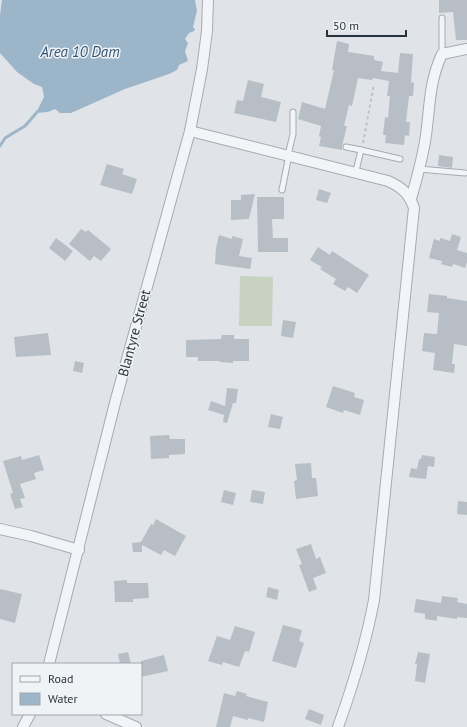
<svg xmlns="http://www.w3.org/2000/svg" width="467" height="727" font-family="'PT Sans',sans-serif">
  <rect width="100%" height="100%" fill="#e0e4e9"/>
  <!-- green -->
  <polygon fill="#c7d2c1" points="240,276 273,277 272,326 239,326"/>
  <!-- water -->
  <polygon fill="#9cb5c8" points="2,0 195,0 197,11 193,27 195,29 194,31 189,33 185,39 188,43 185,51 188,61 179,65 177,70 169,74 125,89 71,113 60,113 55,109 48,112 36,113 44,97 42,87 34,84 17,72 0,53 0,15"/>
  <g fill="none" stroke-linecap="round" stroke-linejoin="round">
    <!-- stream -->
    <polyline stroke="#9cb5c8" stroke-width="3" points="0,146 5,138 25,126 38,111"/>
  </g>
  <!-- building -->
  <g fill="#b7bec5">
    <polygon points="439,0 467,0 467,40 456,40 453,12 439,13"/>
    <polygon points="337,41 349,44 348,52 374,56 374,60 383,62 381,71 398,73 400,53 413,54 411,82 414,83 413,96 409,96 406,122 410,122 409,136 405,135 404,145 385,143 386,135 383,135 385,117 388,118 390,96 387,96 389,81 373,78 372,80 358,78 352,106 349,105 344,126 347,126 342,146 342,150 319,146 321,137 319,136 321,126 298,119 302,102 325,109 334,70 332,70"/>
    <polygon points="248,80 264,84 261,97 281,102 276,122 234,113 237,100 243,101"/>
    <polygon points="439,155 453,157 452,168 438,166"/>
    <polygon points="107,164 124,169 122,174 137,179 132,194 100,185"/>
    <polygon points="319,189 331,193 327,203 316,200"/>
    <polygon points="255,194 249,219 231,220 231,200 241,200 241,195"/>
    <polygon points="257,197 284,197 284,219 272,219 273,238 288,238 288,252 258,252"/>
    <polygon points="81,229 86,232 88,230 111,249 101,261 94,256 90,261 69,244"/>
    <polygon points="452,234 461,237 457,250 467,253 467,262 465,268 453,264 452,267 441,264 442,261 429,258 434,239 440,241 440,238 450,241"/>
    <polygon points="219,235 232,239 232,236 243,239 239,256 252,258 250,269 215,264 216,248"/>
    <polygon points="56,238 73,251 65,261 49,248"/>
    <polygon points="318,247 330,255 332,251 369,275 357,293 348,287 345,291 333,284 336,279 320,269 322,267 310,260"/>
    <polygon points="429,294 447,296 447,298 467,301 467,346 454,344 452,364 455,364 454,373 433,370 435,353 422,351 424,333 437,334 439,313 427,312"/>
    <polygon points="283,320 296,322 293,338 281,336"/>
    <polygon points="48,333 51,355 16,357 14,337"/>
    <polygon points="222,335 234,335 234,339 249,339 249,361 233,361 233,363 220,362 220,361 198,361 198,357 186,357 186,340 221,339"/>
    <polygon points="75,361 84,363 82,373 73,371"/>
    <polygon points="333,386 355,393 354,397 364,400 360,415 344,410 343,413 326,407"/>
    <polygon points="227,388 238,389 236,403 233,403 227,423 223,422 224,415 208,410 211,401 225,406"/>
    <polygon points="271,414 283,417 280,429 268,427"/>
    <polygon points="169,435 170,439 185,439 185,454 169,455 169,458 151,459 150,436"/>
    <polygon points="39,455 44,470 34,473 36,479 20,484 25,498 20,499 23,507 15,509 10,494 13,493 3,461 21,456 22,460"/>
    <polygon points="422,455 435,457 434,467 428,466 426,479 409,477 411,468 417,469 419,459 421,459"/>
    <polygon points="311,463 312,478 316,478 318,496 296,499 294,481 297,480 295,464"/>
    <polygon points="224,490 236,493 233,505 221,502"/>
    <polygon points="252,490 265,492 263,504 250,502"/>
    <polygon points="458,501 467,502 467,515 457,514"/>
    <polygon points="156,519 186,536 175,556 164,550 161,555 142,545 142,552 133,552 132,543 141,542 151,524 153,525"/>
    <polygon points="311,544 316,559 320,557 326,573 313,578 317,589 309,592 299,565 302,564 296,549"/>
    <polygon points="127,580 127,583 148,583 149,598 133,599 133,602 115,602 114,581"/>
    <polygon points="268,587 279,590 277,600 266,597"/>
    <polygon points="0,589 22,594 15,623 0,619"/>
    <polygon points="442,596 458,598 457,602 467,604 467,618 457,617 457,619 437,616 437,621 425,619 425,614 414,612 416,599 441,603"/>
    <polygon points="283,625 302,630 299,641 304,643 296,668 272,661"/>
    <polygon points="235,626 255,632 249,652 245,651 239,667 223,662 222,665 208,661 217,636 230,640"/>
    <polygon points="128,652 131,664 120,664 118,654"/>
    <polygon points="418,652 430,654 425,683 415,681 417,664 415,664"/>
    <polygon points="164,655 168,671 141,677 141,661"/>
    <polygon points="237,691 247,694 246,696 268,702 264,722 248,718 248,720 233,716 230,727 216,727 224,693 235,696"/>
    <polygon points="309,709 324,715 321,725 305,719"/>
  </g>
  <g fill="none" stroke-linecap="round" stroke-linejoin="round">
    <!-- service casing -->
    <g stroke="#a5abb3" stroke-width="7">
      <g id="service">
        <polyline points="442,54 442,18"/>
        <polyline points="346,147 361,150"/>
        <polyline points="288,155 293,134 293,112"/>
        <polyline points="419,169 465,173"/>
        <polyline points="356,171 361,150 400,159"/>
        <polyline points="282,190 289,155"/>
      </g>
    </g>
    <!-- minor casing -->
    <g stroke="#a5abb3" stroke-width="12">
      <g id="minor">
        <path d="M190,131l198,50c13,6 21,12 26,27l-40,392c-8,43 -21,85 -36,127"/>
        <path d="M411,199c6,-21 12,-42 15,-64 4,-29 3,-53 16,-81l25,-5"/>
        <polyline points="0,529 31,536 79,550"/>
        <polyline points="49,664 116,399 190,131 202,69 207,31 208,0"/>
        <polyline points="106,714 136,727"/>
        <polyline points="23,727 30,714"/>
      </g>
    </g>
    <!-- path -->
    <polyline stroke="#bec2c7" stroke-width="2" stroke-dasharray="3 3" stroke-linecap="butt" points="363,143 374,84"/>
    <!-- service -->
    <use href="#service" stroke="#f3f4f7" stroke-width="5"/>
    <!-- minor -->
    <use href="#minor" stroke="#f3f4f7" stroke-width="10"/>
  </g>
  <g text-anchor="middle" stroke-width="3" stroke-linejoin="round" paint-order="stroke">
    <!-- street labels -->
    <g font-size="14" fill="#29333f" stroke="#eff3f6">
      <text transform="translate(134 333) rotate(-75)" y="5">Blantyre Street</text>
    </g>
    <!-- water labels -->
    <g font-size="15" font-style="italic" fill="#345572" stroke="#eff3f6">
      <text x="80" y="57">Area 10 Dam</text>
    </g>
  </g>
  <!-- legend -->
  <rect x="12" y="663" width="130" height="52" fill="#eff3f6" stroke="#a0a6ad"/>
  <rect x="20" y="676" width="20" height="6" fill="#f3f4f7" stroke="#a0a6ad"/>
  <text x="48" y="683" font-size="12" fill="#29333f">Road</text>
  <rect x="20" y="693" width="20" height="12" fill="#9cb5c8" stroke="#a0a6ad"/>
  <text x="48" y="703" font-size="12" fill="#29333f">Water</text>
  <!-- scale -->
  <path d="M327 30v6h79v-6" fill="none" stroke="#29333f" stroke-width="2"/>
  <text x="333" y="30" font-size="12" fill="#29333f" stroke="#eff3f6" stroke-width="3" paint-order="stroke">50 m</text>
</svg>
